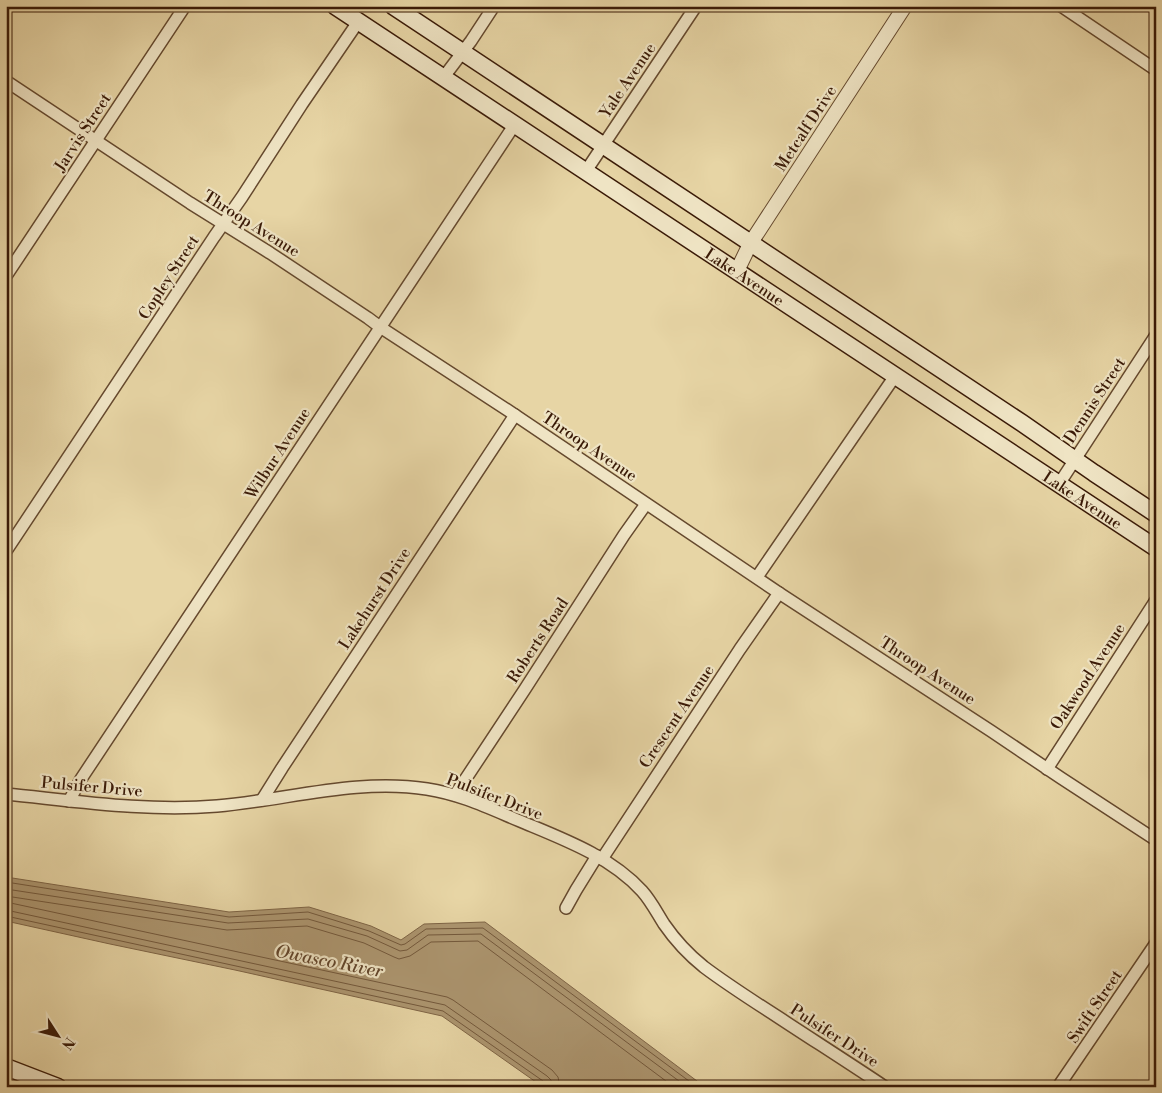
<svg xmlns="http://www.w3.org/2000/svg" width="1162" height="1093" font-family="'Libre Bodoni',serif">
  <rect width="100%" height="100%" fill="#e7d5a5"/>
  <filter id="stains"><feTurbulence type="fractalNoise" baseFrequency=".004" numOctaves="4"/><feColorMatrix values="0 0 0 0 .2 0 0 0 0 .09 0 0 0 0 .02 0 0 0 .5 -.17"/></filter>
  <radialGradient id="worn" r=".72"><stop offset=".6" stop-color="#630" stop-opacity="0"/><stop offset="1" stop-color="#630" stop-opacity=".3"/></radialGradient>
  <!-- water -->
  <polygon fill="#ac956f" stroke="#7e6445" points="6,877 229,912 309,907 371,926 401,940 424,924 485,922 705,1087 543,1087 442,1016 235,970 110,944 6,921"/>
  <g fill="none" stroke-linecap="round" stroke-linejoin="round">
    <!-- shore -->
    <g stroke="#73583b" stroke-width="1">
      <polyline points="6,882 229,917 308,912 369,931 401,945 405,944 426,929 483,928 697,1087"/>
      <polyline points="6,889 228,923 308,919 367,936 400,951 407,950 428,935 481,934 687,1087"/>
      <polyline points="6,896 227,930 307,926 364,943 394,957 399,959 410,956 431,942 478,941 674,1087"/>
      <polyline points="6,902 447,997 453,1000 552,1070 558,1077 560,1087"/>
      <polyline points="6,910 445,1005 547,1076 551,1080 552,1087"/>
      <polyline points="6,916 443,1011 543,1081 545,1084 546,1087"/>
    </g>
    <!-- minor casing -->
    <g stroke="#65492e" stroke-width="14">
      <g id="minor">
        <polyline points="1061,6 1156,70"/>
        <polyline points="443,78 471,41 494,6"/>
        <polyline points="6,81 190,203 270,253 368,318 380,327 515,415 779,593 991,731 1061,778 1156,840"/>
        <polyline points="586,171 696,6"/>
        <polyline points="6,276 185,6"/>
        <polyline points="1059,484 1156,335"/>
        <polyline points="6,551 214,237 242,197 302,104 358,22"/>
        <polyline points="757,577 895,376"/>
        <polyline points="1047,769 1156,600"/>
        <path d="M6,794c70,7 141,18 211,12 70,-6 140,-28 210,-17 33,5 62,19 93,32 43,18 90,35 122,70 9,10 15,22 22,33 11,16 25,31 40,43 24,18 49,34 74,50 35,23 71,46 107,70"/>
        <polyline points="455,795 525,689 624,535 646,504"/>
        <polyline points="262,800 282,768 515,415"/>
        <polyline points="69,801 81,779 515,124"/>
        <polyline points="602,859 740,649 779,593"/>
        <polyline points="566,908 576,890 597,856"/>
        <polyline points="1058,1087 1156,943"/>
      </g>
    </g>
    <!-- tertiary casing -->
    <g stroke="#65492e" stroke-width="16">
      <polyline id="tertiary" points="737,271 750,244 905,6"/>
    </g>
    <!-- secondary casing -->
    <g stroke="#3a1a07" stroke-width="19">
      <g id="secondary">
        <path id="s1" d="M335,6l821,542"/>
        <polyline points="393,6 1022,423 1094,473 1156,514"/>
        <polyline points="6,1067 58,1087"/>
      </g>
    </g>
    <!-- minor -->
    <use href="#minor" stroke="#efe4c4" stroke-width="11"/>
    <!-- tertiary -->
    <use href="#tertiary" stroke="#efe4c4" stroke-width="14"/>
    <!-- secondary -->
    <use href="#secondary" stroke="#efe4c4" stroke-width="16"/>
  </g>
  <g text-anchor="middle" stroke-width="4.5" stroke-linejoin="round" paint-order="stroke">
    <!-- street labels -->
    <g font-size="16" fill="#3a1a07" stroke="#efe4c4">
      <text transform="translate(627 80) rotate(-56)" y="6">Yale Avenue</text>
      <text transform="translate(805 128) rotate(-57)" y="6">Metcalf Drive</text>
      <text transform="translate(82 132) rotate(-57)" y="6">Jarvis Street</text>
      <text transform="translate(252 223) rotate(32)" y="6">Throop Avenue</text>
      <text transform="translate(168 277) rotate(-57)" y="6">Copley Street</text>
      <text dy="6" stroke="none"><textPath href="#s1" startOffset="491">Lake Avenue</textPath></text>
      <text transform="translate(1094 400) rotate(-57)" y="6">Dennis Street</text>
      <text transform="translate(590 446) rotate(34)" y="6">Throop Avenue</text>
      <text transform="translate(277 453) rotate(-57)" y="6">Wilbur Avenue</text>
      <text dy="6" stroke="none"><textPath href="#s1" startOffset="896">Lake Avenue</textPath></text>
      <text transform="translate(374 598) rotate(-57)" y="6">Lakehurst Drive</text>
      <text transform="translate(537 640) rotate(-57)" y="6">Roberts Road</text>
      <text transform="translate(928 670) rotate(33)" y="6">Throop Avenue</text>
      <text transform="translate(1087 676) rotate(-57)" y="6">Oakwood Avenue</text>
      <text transform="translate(676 716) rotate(-56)" y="6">Crescent Avenue</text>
      <text transform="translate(92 786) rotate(5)" y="6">Pulsifer Drive</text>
      <text transform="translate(495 796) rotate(21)" y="6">Pulsifer Drive</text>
      <text transform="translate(1094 1006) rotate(-56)" y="6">Swift Street</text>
      <text transform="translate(835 1035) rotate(33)" y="6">Pulsifer Drive</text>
    </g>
    <!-- water labels -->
    <g font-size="18" font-style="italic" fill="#62452b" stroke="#efe4c4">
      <text transform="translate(329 961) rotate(11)" y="6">Owasco River</text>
    </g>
  </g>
  <!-- margin -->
  <rect width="1162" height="1093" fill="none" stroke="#e7d5a5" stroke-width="25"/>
  <rect x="8" y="8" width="1147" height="1078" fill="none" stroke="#3a1a07" stroke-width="2.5"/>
  <rect x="12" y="12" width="1137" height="1068" fill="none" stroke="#3a1a07"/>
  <!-- north arrow -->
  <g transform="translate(58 1036) rotate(126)" stroke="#efe4c4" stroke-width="4" paint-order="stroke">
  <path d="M0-4L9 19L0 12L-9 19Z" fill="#3a1a07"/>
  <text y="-8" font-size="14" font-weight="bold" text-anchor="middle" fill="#3a1a07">N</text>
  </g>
  <rect width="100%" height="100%" filter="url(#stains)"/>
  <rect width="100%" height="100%" fill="url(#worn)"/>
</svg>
